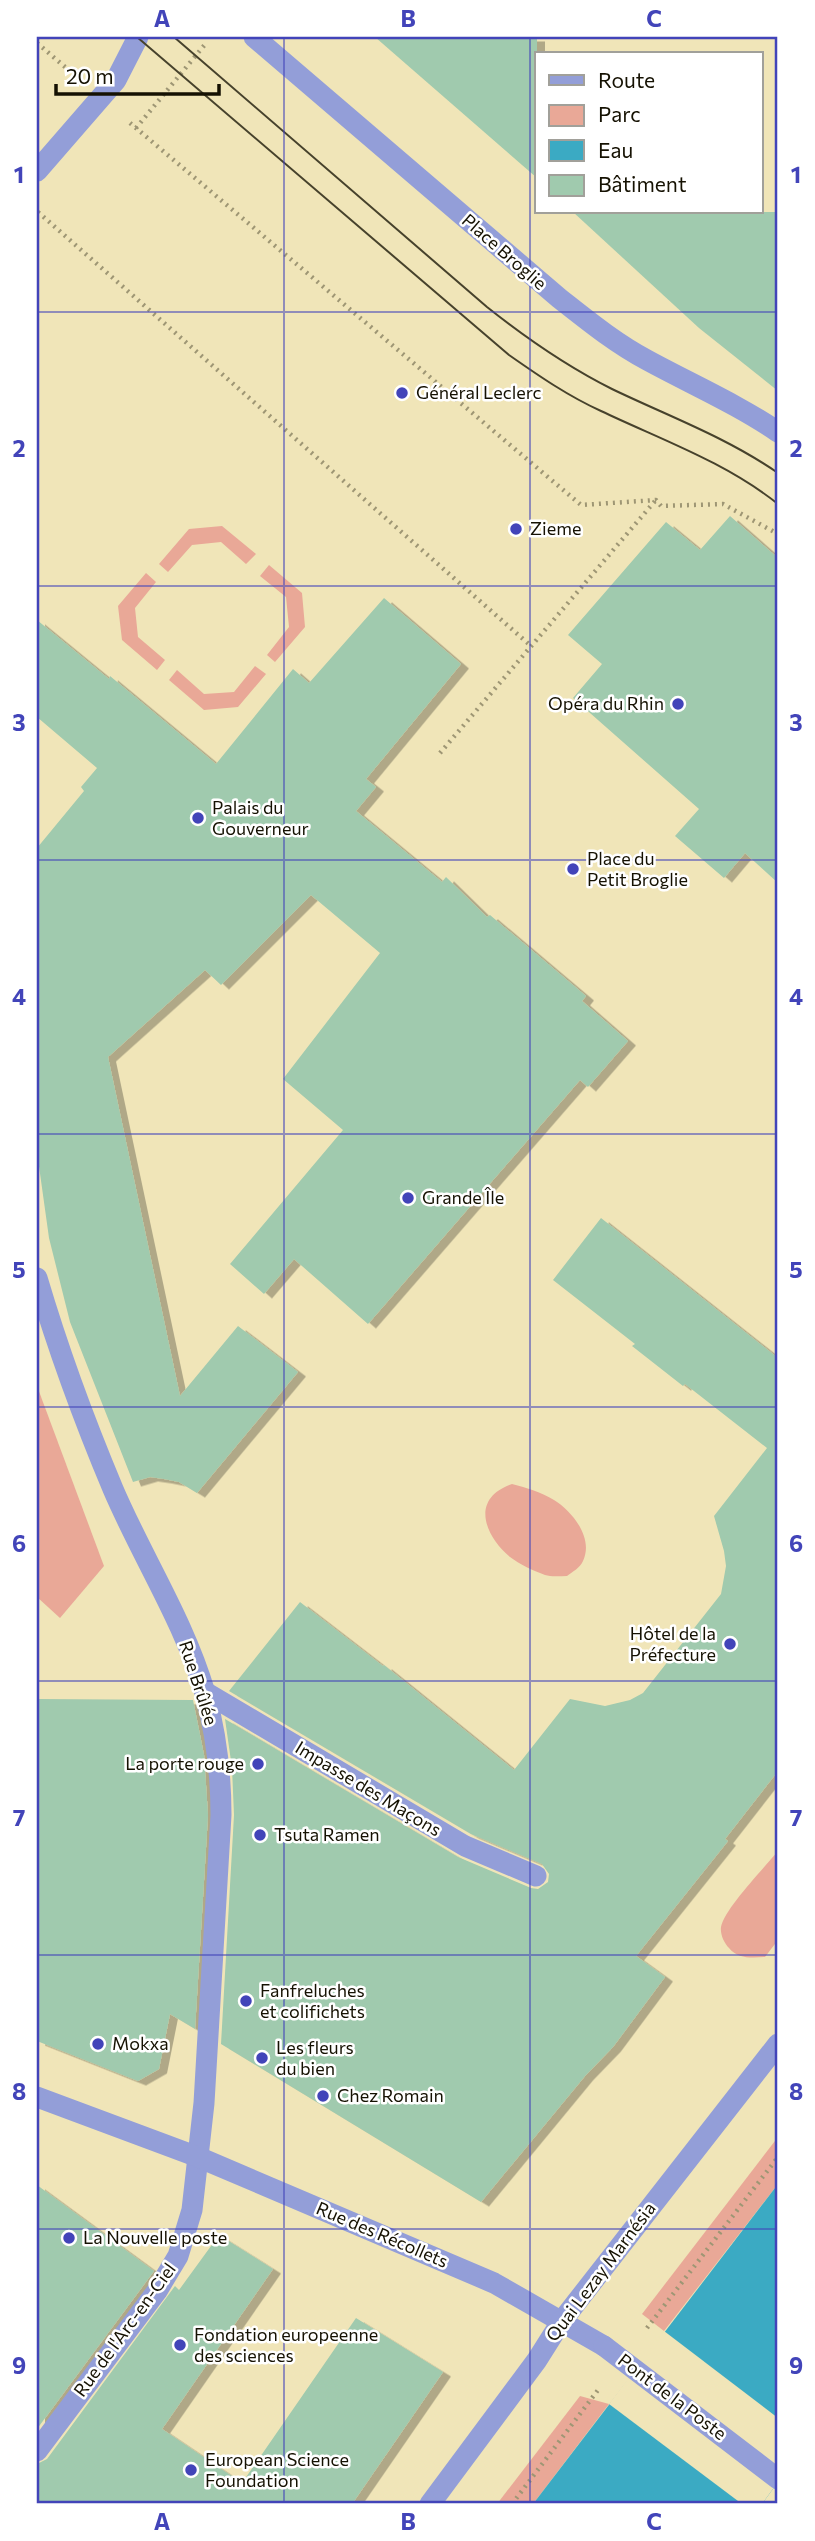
<svg xmlns="http://www.w3.org/2000/svg" width="815" height="2541" font-family="Commissioner,sans-serif">
  <defs>
    <filter id="shadow"><feDropShadow dx="8" dy="4.5" stdDeviation="0" flood-color="#0004"/></filter>
  </defs>
  <rect width="100%" height="100%" fill="#f0e5b8"/>
  <!-- green -->
  <g fill="#e9a897">
    <polygon points="222,526 256,554 246,564 221,542 192,545 168,572 159,564 189,529"/>
    <polygon points="269,565 302,593 305,627 275,662 267,655 289,627 286,597 260,576"/>
    <polygon points="146,573 156,582 135,608 138,637 165,660 157,670 122,640 118,606"/>
    <polygon points="255,666 266,674 238,707 204,710 169,680 177,670 204,694 234,692"/>
    <polygon points="37,1386 104,1566 60,1618 37,1597"/>
    <path d="M512,1484c15,4 29,8 42,16 18,11 40,38 29,61 -3,7 -11,11 -16,15 -7,0 -16,1 -22,-1 -11,-4 -26,-11 -35,-18 -27,-23 -39,-59 2,-73z"/>
    <path d="M778,1851v89l-13,17c-14,1 -27,2 -36,-9 -5,-5 -9,-14 -8,-21 3,-18 44,-60 57,-76z"/>
    <polygon points="778,2137 778,2184 664,2331 642,2314"/>
    <polygon points="580,2396 609,2404 533,2504 497,2504"/>
  </g>
  <!-- water -->
  <polygon fill="#3baac3" points="778,2184 778,2482 762,2504 533,2504"/>
  <!-- pier -->
  <polygon fill="#f0e5b8" points="664,2331 778,2418 778,2482 762,2504 742,2504 609,2404"/>
  <!-- building -->
  <g fill="#a0caae" filter="url(#shadow)">
    <polygon points="375,37 537,37 537,178"/>
    <polygon points="573,212 778,212 778,391 699,328"/>
    <polygon points="730,516 778,558 778,883 745,853 724,878 675,836 699,809 573,698 602,664 568,635 666,522 700,550"/>
    <polygon points="384,598 461,664 366,779 376,787 356,811 442,882 446,877 487,917 490,915 586,996 582,1001 628,1041 588,1087 580,1080 368,1324 294,1259 264,1294 230,1264 343,1130 283,1079 380,953 311,895 221,985 205,970 108,1057 180,1396 238,1326 298,1372 197,1493 179,1482 164,1479 150,1477 133,1482 70,1322 49,1238 37,1152 37,848 84,791 81,787 97,768 37,717 37,620 109,679 110,676 216,764 293,669 309,683"/>
    <polygon points="601,1218 778,1358 778,1771 725,1839 728,1841 636,1956 665,1977 613,2047 585,2076 481,2202 221,2044 234,1815 232,1768 225,1719 458,1857 531,1888 538,1889 548,1882 549,1874 542,1864 471,1834 229,1691 300,1602 383,1666 384,1665 514,1770 570,1699 605,1706 630,1700 643,1693 721,1594 726,1566 724,1551 714,1516 767,1448 685,1384 683,1386 632,1346 635,1344 553,1280"/>
    <polygon points="37,1699 193,1700 204,1755 208,1815 195,2029 170,2014 159,2069 138,2081 37,2041"/>
    <polygon points="37,2185 154,2271 37,2429"/>
    <polygon points="219,2235 273,2269 162,2429 242,2483 356,2318 443,2372 352,2504 37,2504 37,2464 47,2459 175,2286 179,2290"/>
  </g>
  <g fill="none" stroke-linecap="round" stroke-linejoin="round">
    <!-- path -->
    <g stroke="#9e9674" stroke-width="4.5" stroke-dasharray="2 5" stroke-linecap="butt">
      <polyline points="37,43 71,72"/>
      <polyline points="130,123 581,505 656,500 661,506 723,504 778,534"/>
      <polyline points="136,128 207,42"/>
      <polyline points="38,212 531,646"/>
      <polyline points="440,753 655,501"/>
      <polyline points="647,2328 778,2157"/>
      <polyline points="512,2504 598,2390"/>
    </g>
    <!-- minor -->
    <g stroke="#939ed8" stroke-width="21">
      <path d="M254,37l305,261c28,22 56,45 88,62 44,24 90,44 131,72"/>
      <polyline points="37,171 116,80 138,37"/>
      <path d="M37,1278c21,71 47,142 76,211 29,68 71,132 92,204 11,40 16,81 16,122l-17,288 -12,107 -14,46 -21,35 -120,160"/>
      <polyline points="205,1692 465,1846 536,1876"/>
      <polyline points="37,2097 198,2157 494,2283 604,2346"/>
      <polyline points="430,2504 537,2360 561,2322 778,2044"/>
    </g>
    <!-- tram -->
    <g stroke="#47422c" stroke-width="2">
      <path d="M137,37l372,318c30,21 59,41 92,56 61,29 124,51 177,93"/>
      <path d="M174,37l313,270c39,31 79,59 125,82 56,27 114,48 166,84"/>
    </g>
    <!-- minor-bridge -->
    <polyline stroke="#939ed8" stroke-width="21" points="604,2346 778,2479"/>
  </g>
  <!-- grid -->
  <path fill="none" stroke="#4244b9" stroke-width="2" stroke-opacity="0.55" d="M284,37v2467M530,37v2467M37,312h741M37,586h741M37,860h741M37,1134h741M37,1407h741M37,1681h741M37,1955h741M37,2229h741"/>
  <!-- markers -->
  <g fill="#4244b9" stroke="#fff" stroke-width="2.5">
    <circle cx="402" cy="393" r="7"/>
    <circle cx="516" cy="529" r="7"/>
    <circle cx="678" cy="704" r="7"/>
    <circle cx="198" cy="818" r="7"/>
    <circle cx="573" cy="869" r="7"/>
    <circle cx="408" cy="1198" r="7"/>
    <circle cx="730" cy="1644" r="7"/>
    <circle cx="258" cy="1764" r="7"/>
    <circle cx="260" cy="1835" r="7"/>
    <circle cx="246" cy="2001" r="7"/>
    <circle cx="98" cy="2044" r="7"/>
    <circle cx="262" cy="2058" r="7"/>
    <circle cx="323" cy="2096" r="7"/>
    <circle cx="69" cy="2238" r="7"/>
    <circle cx="180" cy="2345" r="7"/>
    <circle cx="191" cy="2470" r="7"/>
  </g>
  <g text-anchor="middle" stroke-width="5" stroke-linejoin="round" paint-order="stroke">
    <!-- street labels -->
    <g font-size="18" fill="#151102" stroke="#fff">
      <text transform="translate(504 252) rotate(41)" y="6">Place Broglie</text>
      <text transform="translate(198 1683) rotate(72)" y="6">Rue Brûlée</text>
      <text transform="translate(368 1789) rotate(31)" y="6">Impasse des Maçons</text>
      <text transform="translate(382 2235) rotate(23)" y="6">Rue des Récollets</text>
      <text transform="translate(601 2272) rotate(-53)" y="6">Quai Lezay Marnésia</text>
      <text transform="translate(125 2330) rotate(-54)" y="6">Rue de l'Arc-en-Ciel</text>
      <text transform="translate(672 2397) rotate(37)" y="6">Pont de la Poste</text>
    </g>
    <!-- poi labels -->
    <g font-size="18" fill="#151102" stroke="#fff" text-anchor="start">
      <text x="416" y="399">Général Leclerc</text>
      <text x="530" y="535">Zieme</text>
      <text x="664" y="710" text-anchor="end">Opéra du Rhin</text>
      <text x="212" y="814">Palais du<tspan x="212" dy="21">Gouverneur</tspan></text>
      <text x="587" y="865">Place du<tspan x="587" dy="21">Petit Broglie</tspan></text>
      <text x="422" y="1204">Grande Île</text>
      <text x="716" y="1640" text-anchor="end">Hôtel de la<tspan x="716" dy="21">Préfecture</tspan></text>
      <text x="244" y="1770" text-anchor="end">La porte rouge</text>
      <text x="274" y="1841">Tsuta Ramen</text>
      <text x="260" y="1997">Fanfreluches<tspan x="260" dy="21">et colifichets</tspan></text>
      <text x="112" y="2050">Mokxa</text>
      <text x="276" y="2054">Les fleurs<tspan x="276" dy="21">du bien</tspan></text>
      <text x="337" y="2102">Chez Romain</text>
      <text x="83" y="2244">La Nouvelle poste</text>
      <text x="194" y="2341">Fondation europeenne<tspan x="194" dy="21">des sciences</tspan></text>
      <text x="205" y="2466">European Science<tspan x="205" dy="21">Foundation</tspan></text>
    </g>
  </g>
  <!-- border -->
  <rect width="815" height="2541" fill="none" stroke="#ffffff" stroke-width="77"/>
  <!-- legend -->
  <rect x="535" y="52" width="228" height="161" fill="#ffffff" stroke="#a1a09a" stroke-width="2"/>
  <rect x="549" y="75" width="35" height="10" fill="#939ed8" stroke="#a1a09a" stroke-width="2"/>
  <text x="598" y="88" font-size="21" fill="#151102">Route</text>
  <rect x="549" y="105" width="35" height="21" fill="#e9a897" stroke="#a1a09a" stroke-width="2"/>
  <text x="598" y="122" font-size="21" fill="#151102">Parc</text>
  <rect x="549" y="140" width="35" height="21" fill="#3baac3" stroke="#a1a09a" stroke-width="2"/>
  <text x="598" y="158" font-size="21" fill="#151102">Eau</text>
  <rect x="549" y="175" width="35" height="21" fill="#a0caae" stroke="#a1a09a" stroke-width="2"/>
  <text x="598" y="192" font-size="21" fill="#151102">Bâtiment</text>
  <!-- scale -->
  <path d="M56 84v10h163v-10" fill="none" stroke="#151102" stroke-width="3.5"/>
  <text x="66" y="84" font-size="21" fill="#151102" stroke="#ffffff" stroke-width="5" paint-order="stroke">20 m</text>
  <rect x="38" y="38" width="738" height="2464" fill="none" stroke="#4244b9" stroke-width="2.5"/>
  <g font-size="23" text-anchor="middle" font-weight="bold" fill="#4244b9">
    <text x="162" y="27">A</text>
    <text x="408" y="27">B</text>
    <text x="654" y="27">C</text>
    <text x="19" y="183">1</text>
    <text x="796" y="183">1</text>
    <text x="19" y="457">2</text>
    <text x="796" y="457">2</text>
    <text x="19" y="731">3</text>
    <text x="796" y="731">3</text>
    <text x="19" y="1005">4</text>
    <text x="796" y="1005">4</text>
    <text x="19" y="1278">5</text>
    <text x="796" y="1278">5</text>
    <text x="19" y="1552">6</text>
    <text x="796" y="1552">6</text>
    <text x="19" y="1826">7</text>
    <text x="796" y="1826">7</text>
    <text x="19" y="2100">8</text>
    <text x="796" y="2100">8</text>
    <text x="19" y="2374">9</text>
    <text x="796" y="2374">9</text>
    <text x="162" y="2530">A</text>
    <text x="408" y="2530">B</text>
    <text x="654" y="2530">C</text>
  </g>
</svg>
